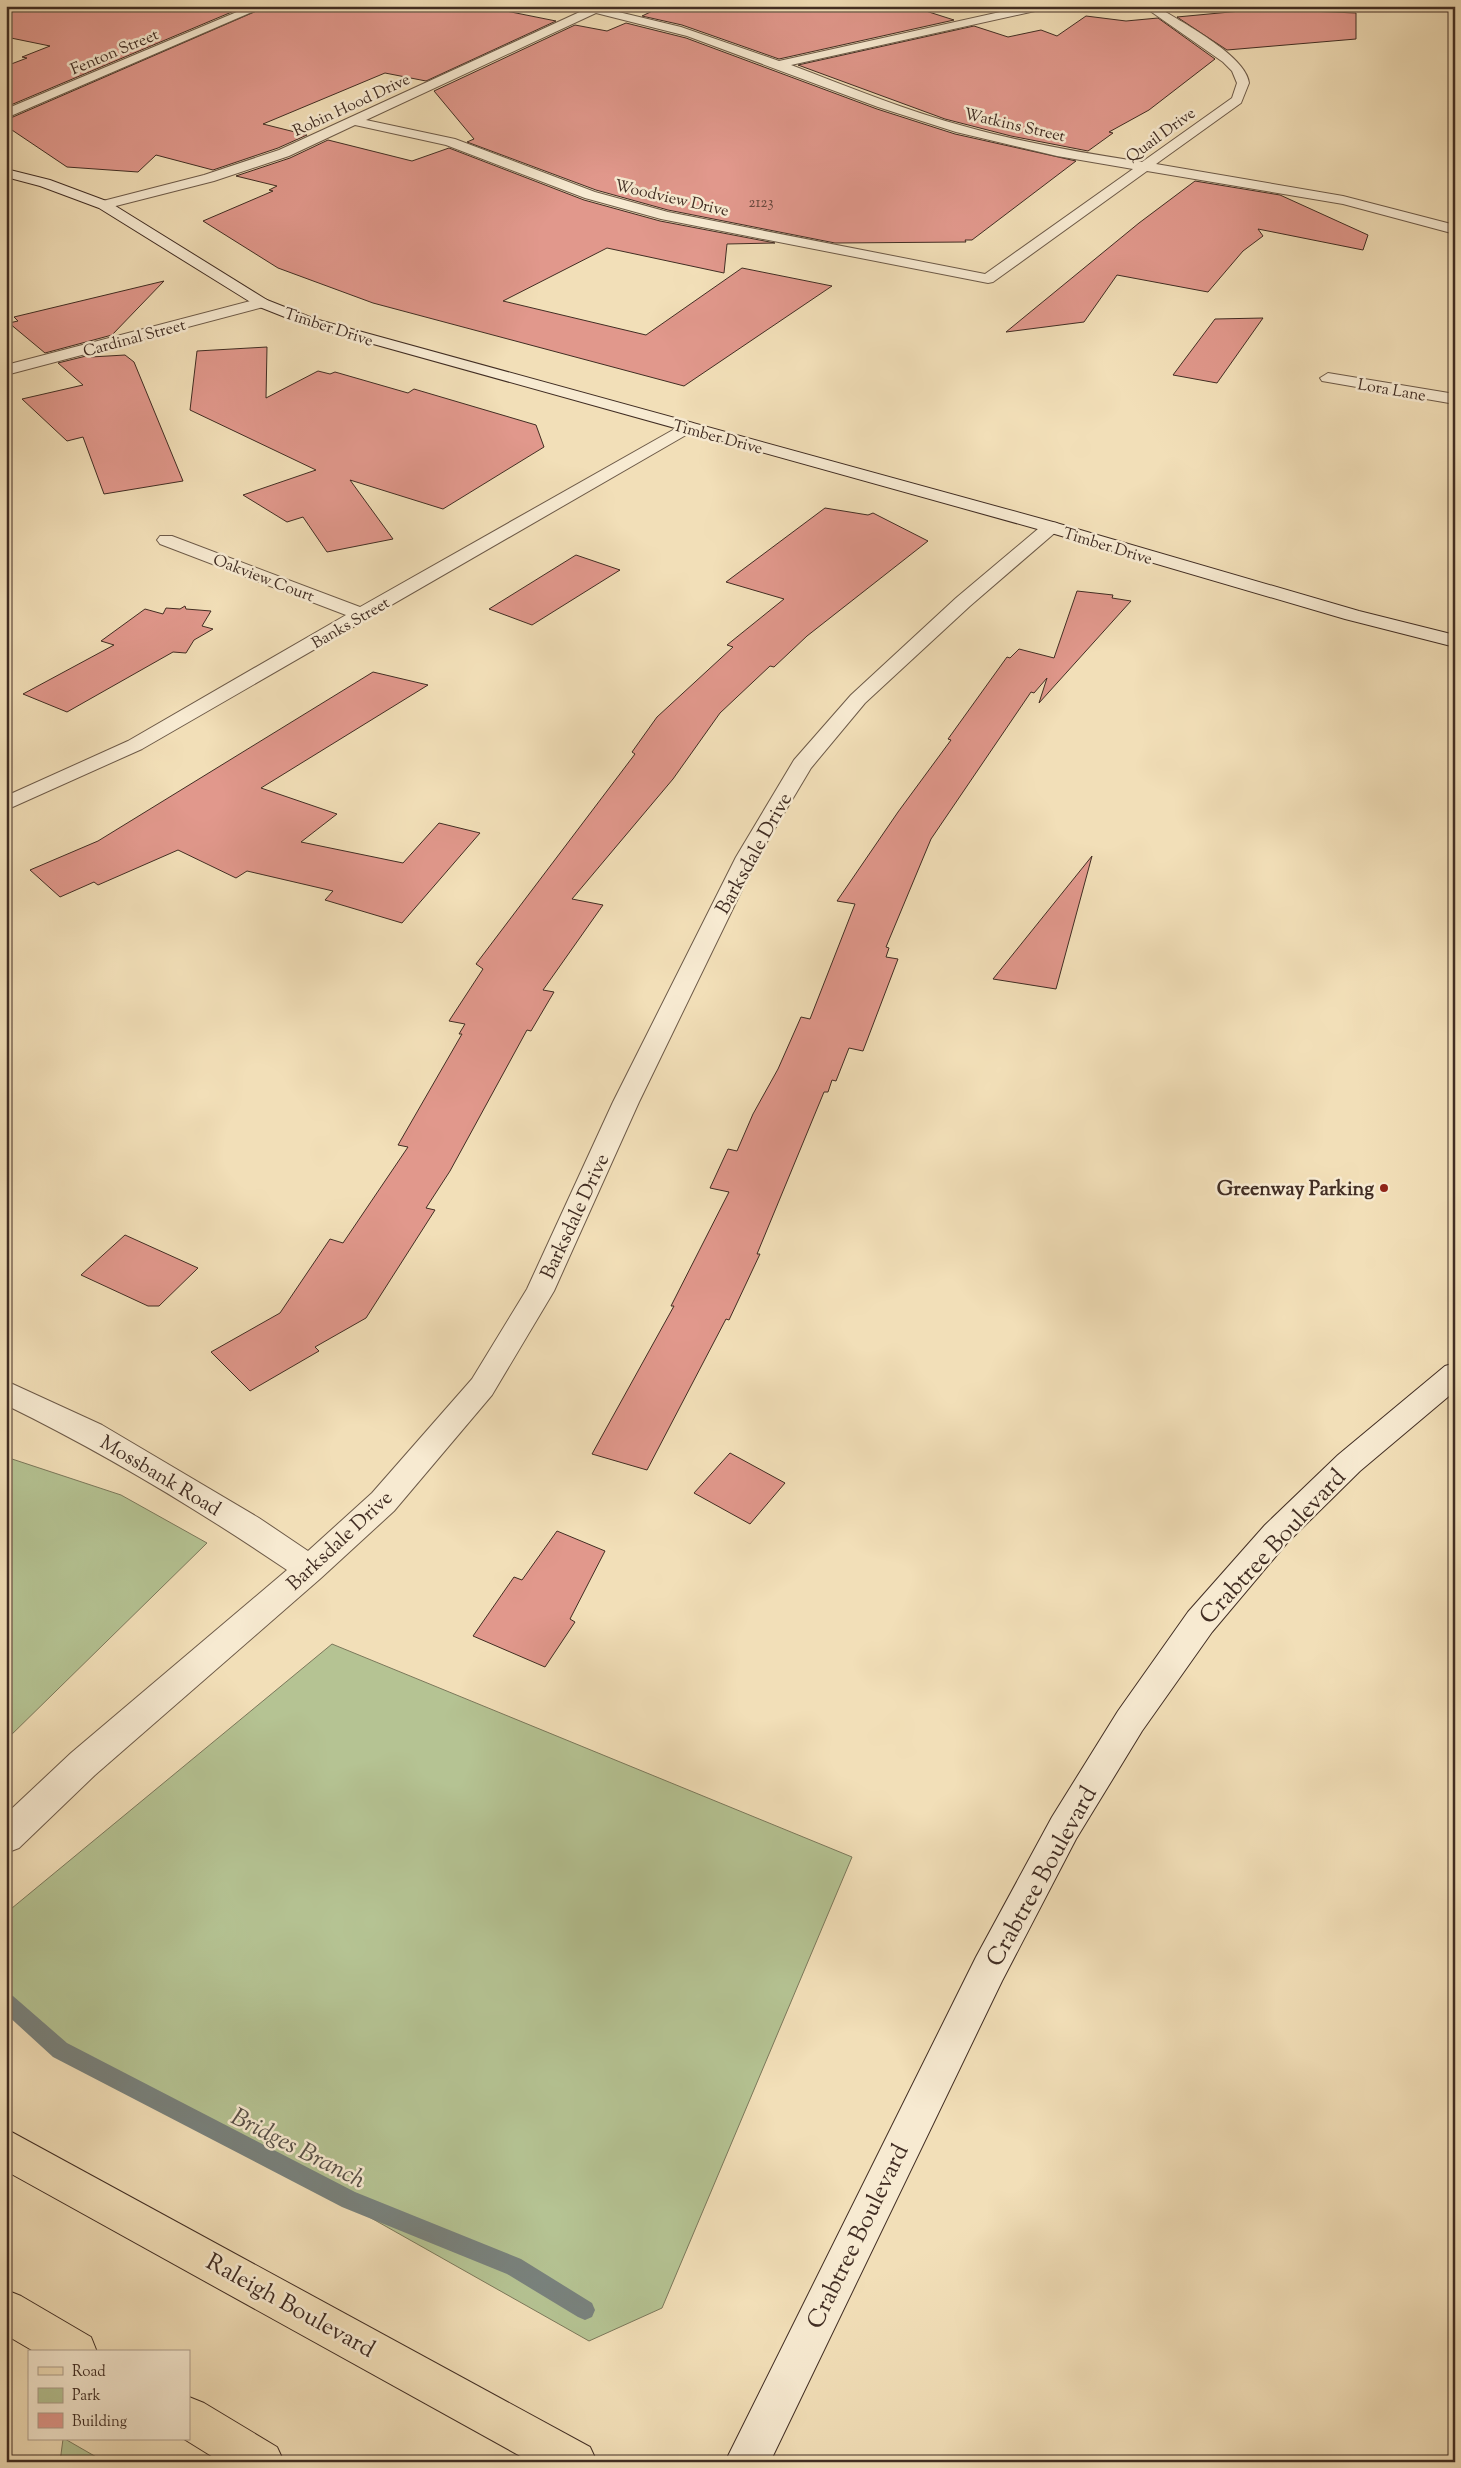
<svg xmlns="http://www.w3.org/2000/svg" width="1461" height="2468" font-family="'Sorts Mill Goudy',serif">
  <rect width="100%" height="100%" fill="#f2dfb8"/>
  <filter id="stains"><feTurbulence type="fractalNoise" baseFrequency=".004" numOctaves="4"/><feColorMatrix values="0 0 0 0 .2 0 0 0 0 .09 0 0 0 0 .02 0 0 0 .5 -.17"/></filter>
  <radialGradient id="worn" r=".72"><stop offset=".6" stop-color="#630" stop-opacity="0"/><stop offset="1" stop-color="#630" stop-opacity=".3"/></radialGradient>
  <!-- green -->
  <g fill="#b5c393" stroke="#7b785b">
    <polygon points="6,1457 121,1495 207,1543 6,1740"/>
    <polygon points="332,1644 852,1857 662,2308 589,2341 6,2012 6,1913"/>
    <polygon points="63,2439 65,2439 105,2462 60,2462"/>
  </g>
  <g fill="none" stroke-linecap="round" stroke-linejoin="round">
    <!-- stream -->
    <polygon fill="#79827d" fill-rule="evenodd" points="6,1993 13,1996 67,2043 355,2192 521,2259 592,2303 595,2310 592,2317 585,2320 578,2317 507,2274 342,2207 53,2057 6,2014"/>
  </g>
  <!-- building -->
  <g fill="#e1988c" stroke="#412d23">
    <polygon points="6,6 246,6 6,107 6,66 27,58 22,57 50,46 6,37"/>
    <polygon points="268,6 481,6 556,21 426,81 385,73 263,124 307,135 278,148 213,170 156,155 138,172 67,167 6,126 6,120"/>
    <polygon points="663,6 910,6 954,20 779,59 682,25 642,16"/>
    <polygon points="1262,9 1356,13 1356,39 1227,50 1177,17"/>
    <polygon points="1086,16 1126,21 1158,18 1215,59 1149,110 1109,132 1113,133 1088,151 1011,136 945,119 798,65 974,26 1008,37 1041,30 1057,36"/>
    <polygon points="626,23 686,38 877,109 955,134 1076,161 972,240 965,240 966,242 835,243 668,210 596,190 467,142 474,139 434,91 575,25 607,31"/>
    <polygon points="328,140 412,161 449,148 584,200 660,221 775,243 727,244 724,273 607,248 503,301 646,335 742,268 832,286 684,386 373,303 278,268 203,221 273,191 269,190 277,186 236,176 290,158"/>
    <polygon points="1195,181 1280,195 1368,235 1363,250 1258,229 1263,236 1243,251 1208,292 1117,275 1084,322 1006,332 1139,223"/>
    <polygon points="164,281 112,335 45,353 9,323 18,321 14,317"/>
    <polygon points="1263,318 1217,383 1173,375 1215,319"/>
    <polygon points="267,347 266,398 318,371 330,374 335,372 408,393 414,389 536,425 544,447 443,509 350,480 393,539 327,552 303,517 287,522 243,495 316,470 190,410 197,351"/>
    <polygon points="94,354 91,357 125,355 134,362 183,481 104,494 83,437 67,441 22,399 83,385 58,363"/>
    <polygon points="825,508 868,515 873,513 928,541 807,636 774,667 770,666 720,713 673,779 572,899 603,905 543,990 554,992 531,1031 527,1030 450,1171 426,1208 435,1210 366,1318 315,1347 319,1351 250,1391 211,1352 280,1313 330,1239 343,1243 408,1147 398,1145 462,1034 459,1034 465,1024 449,1021 483,969 476,964 635,754 632,752 657,717 733,647 727,645 784,599 726,582"/>
    <polygon points="576,555 620,570 532,625 489,609"/>
    <polygon points="1077,591 1113,595 1112,598 1131,601 1039,703 1047,678 1034,693 1031,692 931,839 886,947 889,948 886,957 898,959 863,1051 849,1048 836,1081 832,1080 828,1092 824,1092 757,1254 760,1254 729,1320 726,1319 647,1470 592,1454 674,1306 671,1306 729,1192 710,1188 728,1149 737,1151 753,1114 778,1069 801,1017 810,1019 855,904 837,901 898,812 951,740 948,739 1007,657 1010,658 1019,649 1054,658"/>
    <polygon points="185,606 186,609 211,611 202,626 213,629 194,640 186,653 173,652 67,712 23,694 114,645 101,641 145,609 163,614 166,608 180,609"/>
    <polygon points="373,672 428,685 261,788 337,814 301,842 403,863 439,823 480,833 402,923 325,900 333,891 247,871 236,878 178,850 98,885 94,882 60,897 30,870 98,841"/>
    <polygon points="1092,856 1056,989 993,979"/>
    <polygon points="125,1235 198,1268 159,1306 148,1306 81,1275"/>
    <polygon points="730,1453 785,1483 750,1524 694,1493"/>
    <polygon points="557,1531 605,1551 570,1619 575,1622 545,1667 473,1636 514,1577 522,1580"/>
  </g>
  <g fill="none" stroke-linecap="round" stroke-linejoin="round">
    <!-- street casing -->
    <g stroke="#6d5a48" stroke-width="2">
      <g id="street">
        <polygon points="251,6 266,6 6,118 6,109"/>
        <path d="M575,6h32l-1,3 75,18 98,34 248,-55h22l-5,3 -253,56c58,22 116,46 176,62 57,16 116,26 175,35l90,-64 5,-15 -5,-12 -9,-9 -80,-56h13c23,15 90,49 93,77l-8,20 -85,61 187,32 112,29v9l-112,-30 -196,-33 -154,111 -5,1 -327,-64 -76,-21 -139,-53 -91,-20 -66,31 -75,25 -110,28 -7,-4 2,-3 105,-27 75,-25 305,-140zM596,13l91,23 191,71 78,25 101,24 76,13 -148,105 -317,-62 -73,-20 -140,-53 -89,-19z"/>
        <polygon points="262,298 267,300 270,303 267,306 6,375 6,365"/>
        <polygon points="1328,373 1455,394 1455,404 1322,381 1320,378"/>
        <polygon points="687,422 693,423 695,427 693,431 142,749 6,810 6,796 128,741 346,615 160,544 157,540 160,536 172,536 360,607"/>
        <path d="M1051,522l6,1 3,4 -3,4 -87,75 -105,97 -54,65 -53,89 -119,245 -85,189 -62,104 -98,116 -73,67 -226,197 -76,73 -13,5v-39l65,-61 216,-183c-90,-61 -183,-117 -281,-165v-24l96,44 157,93 49,33 64,-58 100,-114 55,-90 86,-187 123,-245 58,-97 57,-65 105,-97 89,-75z"/>
      </g>
    </g>
    <!-- secondary casing -->
    <g stroke="#412d23" stroke-width="2">
      <g id="secondary">
        <polygon points="6,169 50,180 109,202 267,300 315,319 1053,522 1359,611 1455,635 1455,647 1345,619 1041,530 305,325 257,306 99,208 40,186 6,177"/>
        <polygon points="1455,1363 1455,1391 1360,1471 1287,1543 1212,1632 1142,1731 1076,1839 1002,1981 770,2462 725,2462 976,1957 1052,1817 1118,1711 1188,1612 1265,1525 1338,1455 1445,1366"/>
      </g>
    </g>
    <!-- primary casing -->
    <g stroke="#412d23" stroke-width="2">
      <g id="primary">
        <polygon points="6,2129 590,2447 597,2462 531,2462 6,2171"/>
        <polygon points="6,2290 21,2296 91,2337 97,2352 35,2352 6,2335"/>
        <polygon points="189,2397 204,2403 277,2447 284,2462 221,2462 184,2439 189,2439"/>
      </g>
    </g>
    <!-- street -->
    <use href="#street" fill="#f7ead1" fill-rule="evenodd"/>
    <!-- secondary -->
    <use href="#secondary" fill="#f7ead1" fill-rule="evenodd"/>
    <!-- primary -->
    <use href="#primary" fill="#f2dfb8" fill-rule="evenodd"/>
  </g>
  <!-- markers -->
  <circle fill="#8f2418" stroke="#f7ead1" stroke-width="2" cx="1384" cy="1188" r="5"/>
  <g text-anchor="middle" stroke-width="5" stroke-linejoin="round" paint-order="stroke">
    <!-- far-number labels -->
    <g font-size="15" fill="#69483d">
      <text x="761" y="207">2123</text>
    </g>
    <!-- far-street labels -->
    <g font-size="16" fill="#412d23" stroke="#f7ead1">
      <text transform="translate(114 51) rotate(-23)" y="6">Fenton Street</text>
      <text transform="translate(351 104) rotate(-25)" y="6">Robin Hood Drive</text>
      <text transform="translate(1015 124) rotate(13)" y="6">Watkins Street</text>
      <text transform="translate(1160 134) rotate(-36)" y="6">Quail Drive</text>
      <text transform="translate(672 197) rotate(13)" y="6">Woodview Drive</text>
      <text transform="translate(329 326) rotate(18)" y="6">Timber Drive</text>
      <text transform="translate(134 337) rotate(-15)" y="6">Cardinal Street</text>
      <text transform="translate(1392 389) rotate(10)" y="6">Lora Lane</text>
      <text transform="translate(718 436) rotate(15)" y="6">Timber Drive</text>
      <text transform="translate(1108 545) rotate(17)" y="6">Timber Drive</text>
      <text transform="translate(264 577) rotate(21)" y="6">Oakview Court</text>
      <text transform="translate(350 622) rotate(-30)" y="6">Banks Street</text>
    </g>
    <!-- street labels -->
    <g font-size="20" fill="#412d23" stroke="#f7ead1">
      <text transform="translate(753 853) rotate(-61)" y="7">Barksdale Drive</text>
      <text transform="translate(574 1216) rotate(-65)" y="7">Barksdale Drive</text>
      <text transform="translate(161 1475) rotate(31)" y="7">Mossbank Road</text>
      <text transform="translate(339 1540) rotate(-43)" y="7">Barksdale Drive</text>
    </g>
    <!-- poi labels -->
    <g font-size="20" font-weight="bold" fill="#412d23" stroke="#f7ead1" text-anchor="end">
      <text x="1374" y="1195">Greenway Parking</text>
    </g>
    <!-- near-street labels -->
    <g font-size="24" fill="#412d23" stroke="#f7ead1">
      <text transform="translate(1272 1546) rotate(-47)" y="8">Crabtree Boulevard</text>
      <text transform="translate(1041 1876) rotate(-61)" y="8">Crabtree Boulevard</text>
      <text transform="translate(857 2236) rotate(-64)" y="8">Crabtree Boulevard</text>
      <text transform="translate(291 2305) rotate(29)" y="8">Raleigh Boulevard</text>
    </g>
    <!-- near-water labels -->
    <g font-size="25" font-style="italic" fill="#585048" stroke="#f7ead1">
      <text transform="translate(299 2147) rotate(27)" y="9">Bridges Branch</text>
    </g>
  </g>
  <!-- margin -->
  <rect width="1461" height="2468" fill="none" stroke="#f2dfb8" stroke-width="25"/>
  <rect x="8" y="8" width="1446" height="2453" fill="none" stroke="#412d23" stroke-width="2.5"/>
  <rect x="12" y="12" width="1436" height="2443" fill="none" stroke="#412d23"/>
  <!-- legend -->
  <rect x="28" y="2350" width="162" height="90" fill="#f7ead1" stroke="#ae9e8b"/>
  <rect x="38" y="2367" width="25" height="8" fill="#f2dfb8" stroke="#ae9e8b"/>
  <text x="72" y="2376" font-size="15" fill="#412d23">Road</text>
  <rect x="38" y="2388" width="25" height="15" fill="#b5c393" stroke="#ae9e8b"/>
  <text x="72" y="2400" font-size="15" fill="#412d23">Park</text>
  <rect x="38" y="2413" width="25" height="15" fill="#e1988c" stroke="#ae9e8b"/>
  <text x="72" y="2426" font-size="15" fill="#412d23">Building</text>
  <rect width="100%" height="100%" filter="url(#stains)"/>
  <rect width="100%" height="100%" fill="url(#worn)"/>
</svg>
